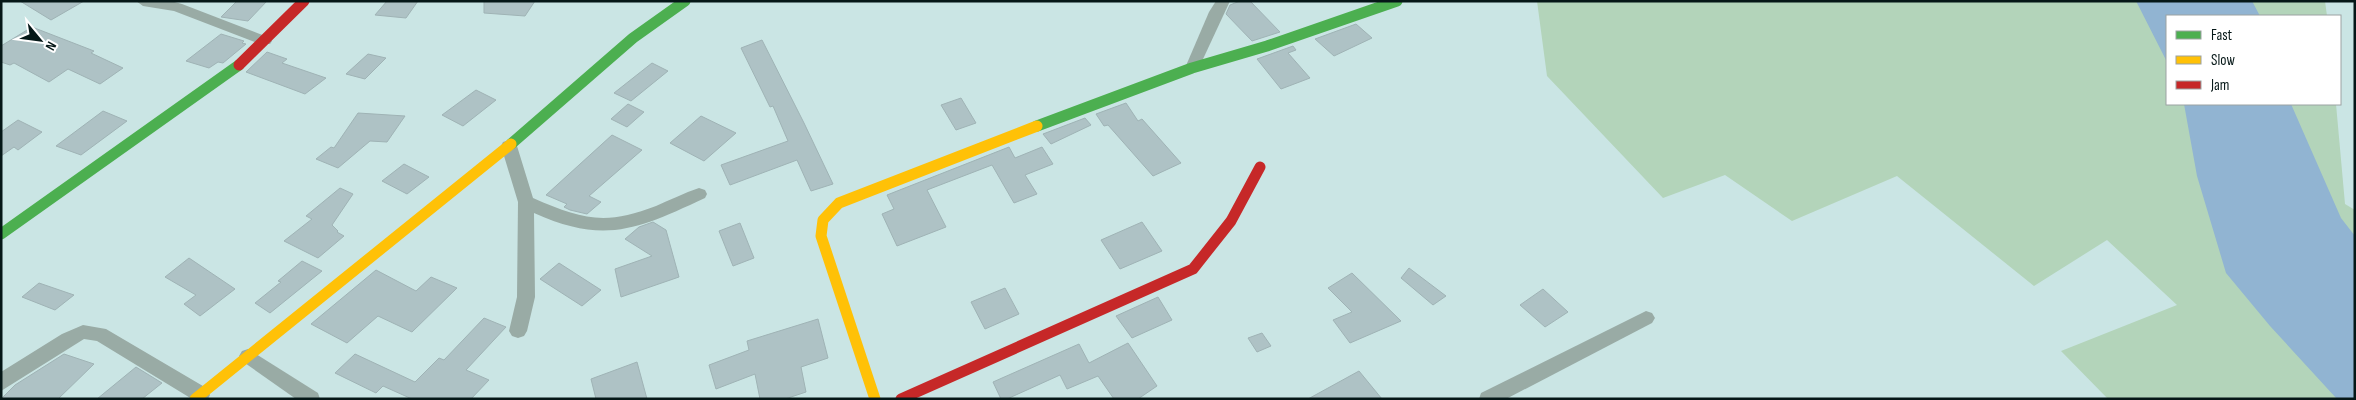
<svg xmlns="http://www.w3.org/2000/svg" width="2356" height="400" font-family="'Sofia Sans Condensed',sans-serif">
  <rect width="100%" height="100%" fill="#cae5e4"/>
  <!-- green -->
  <polygon fill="#b3d4ba" points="1537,1 2325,1 2327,16 2167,16 2167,104 2336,104 2345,204 2355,210 2355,399 2108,399 2061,351 2177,305 2107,240 2034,286 1897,176 1792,221 1725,175 1663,198 1547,76"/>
  <!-- water -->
  <g fill="#91b4d2">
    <polygon points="2136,1 2252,1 2260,16 2167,16 2167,62"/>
    <polygon points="2184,104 2291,104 2341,218 2355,236 2355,399 2337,399 2270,326 2226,273 2197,176"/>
  </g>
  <!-- building -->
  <g fill="#aec2c5" stroke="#9fb3b5">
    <polygon points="20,1 84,1 51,20"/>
    <polygon points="237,1 267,1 248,21 221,17"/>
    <polygon points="387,1 418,1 406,18 375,15"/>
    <polygon points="484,1 535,1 525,16 484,13"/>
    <polygon points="1240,1 1250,1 1280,32 1252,41 1226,14 1230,5"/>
    <polygon points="1356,24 1372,38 1334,56 1315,39"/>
    <polygon points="32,27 94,51 91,53 123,68 100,84 68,69 49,82 14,63 10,65 1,62 1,46"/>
    <polygon points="221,34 244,41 242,43 246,44 223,63 218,62 209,68 186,61"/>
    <polygon points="762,40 804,123 833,184 811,191 797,160 730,185 721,165 788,141 773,106 770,107 741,48"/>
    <polygon points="1293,46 1296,50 1288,53 1310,78 1281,89 1257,59"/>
    <polygon points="267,52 287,59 282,63 326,78 305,94 246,72"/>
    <polygon points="368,54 386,58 365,79 346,74"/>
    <polygon points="652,63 668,71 631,101 614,93"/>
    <polygon points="476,90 496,100 463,126 442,115"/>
    <polygon points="961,98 976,123 956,130 941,105"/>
    <polygon points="1126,103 1138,121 1142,119 1181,163 1153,176 1108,125 1104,126 1096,114"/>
    <polygon points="628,104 644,112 627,127 611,119"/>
    <polygon points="103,111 127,121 81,155 56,146"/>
    <polygon points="358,113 405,116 387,142 370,141 338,168 316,159 331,147 334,148"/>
    <polygon points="701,116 736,133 704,161 670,143"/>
    <polygon points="1085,118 1091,125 1051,144 1043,134"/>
    <polygon points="18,120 42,132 18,150 14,147 1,156 1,132"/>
    <polygon points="612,135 642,150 589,196 601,202 587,214 570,210 564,207 567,204 546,195"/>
    <polygon points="1009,147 1015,158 1042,147 1053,164 1025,175 1037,194 1014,203 992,165 927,190 946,227 897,246 882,214 894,209 887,195"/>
    <polygon points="404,164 429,177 407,194 382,181"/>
    <polygon points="340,188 353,194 332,225 338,231 337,232 344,236 318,258 284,241 312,219 306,216"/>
    <polygon points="653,222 666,230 679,277 621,297 615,269 652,256 625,239 639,227"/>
    <polygon points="1142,222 1162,251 1120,269 1101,240"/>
    <polygon points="740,223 754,258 733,266 719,231"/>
    <polygon points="189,258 235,289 200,316 184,304 196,295 165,277"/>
    <polygon points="302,261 322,271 270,313 255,303 281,282 278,281"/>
    <polygon points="559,263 601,290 582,306 540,279"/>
    <polygon points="1409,268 1446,296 1433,305 1401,278"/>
    <polygon points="376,270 416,291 431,277 457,288 412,332 378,316 347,343 311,324"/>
    <polygon points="1352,273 1401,321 1350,343 1333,320 1352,312 1328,288"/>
    <polygon points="39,283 74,295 55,310 22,297"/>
    <polygon points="1005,288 1019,314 985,329 971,302"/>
    <polygon points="1543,289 1568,312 1545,327 1520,305"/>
    <polygon points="1158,297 1172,320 1132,338 1116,316"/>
    <polygon points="484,318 506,327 466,370 489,380 471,399 412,399 383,386 376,393 335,373 355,354 415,382 439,358 444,360"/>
    <polygon points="818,319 828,358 801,367 806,392 785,399 760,399 755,374 716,389 709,365 749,350 747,341"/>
    <polygon points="1262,333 1271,346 1257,352 1248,338"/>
    <polygon points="1128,343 1157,386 1138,399 1114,399 1098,376 1067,389 1060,375 1007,399 1001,399 993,382 1079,344 1089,363"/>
    <polygon points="64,354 94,364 58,399 1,399 15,385"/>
    <polygon points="637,362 647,399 596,399 591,379"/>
    <polygon points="136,367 162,383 142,399 97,399"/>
    <polygon points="1359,371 1382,399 1308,399"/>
  </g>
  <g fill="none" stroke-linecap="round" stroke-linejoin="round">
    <!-- street -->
    <g fill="#99aba5" fill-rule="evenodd">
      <polygon points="136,1 171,1 182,4 270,38 272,41 270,44 260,44 174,11 143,6"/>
      <polygon points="1216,1 1230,1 1197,72 1187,72 1185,68 1209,12"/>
      <path d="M509,140l6,2 2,4 16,52c48,21 72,28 123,8 14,-6 28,-13 43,-18l6,2 2,4 -2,4c-67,31 -100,47 -171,15l1,84 -8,34 -3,5 -6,2 -6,-2 -3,-5 8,-34 1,-95 -17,-56 2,-4z"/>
      <polygon points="1646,311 1652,313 1655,318 1652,323 1506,399 1479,399 1481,393"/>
      <polygon points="83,325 106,329 208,389 210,395 208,399 192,399 97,341 84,339 1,391 1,372 62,334"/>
      <polygon points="248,349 318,393 320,399 296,399 242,361 239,356 242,351"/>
    </g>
    <!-- fast -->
    <g stroke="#4caf50" stroke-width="11">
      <polyline points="1037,126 1192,68 1267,46 1397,1"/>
      <polyline points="511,144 633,38 685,1"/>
      <polyline points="1,234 239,65"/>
    </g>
    <!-- slow -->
    <g stroke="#ffc107" stroke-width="11">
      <polyline points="195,399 511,144"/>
      <polyline points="875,399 821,236 823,220 839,203 1037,126"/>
    </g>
    <!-- jam -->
    <g stroke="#c62828" stroke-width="11">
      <polyline points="239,65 304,1"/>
      <polyline points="901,399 1193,269 1231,221 1260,167"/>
    </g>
  </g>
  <!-- border -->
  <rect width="2356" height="400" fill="none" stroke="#051717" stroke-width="5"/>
  <!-- legend -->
  <rect x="2166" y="15" width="175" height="90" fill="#ffffff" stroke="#9ba2a2"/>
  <rect x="2176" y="31" width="25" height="8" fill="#4caf50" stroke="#9ba2a2"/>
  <text x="2211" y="40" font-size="15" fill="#051717">Fast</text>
  <rect x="2176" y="56" width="25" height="8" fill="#ffc107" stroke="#9ba2a2"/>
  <text x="2211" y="65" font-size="15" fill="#051717">Slow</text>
  <rect x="2176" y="81" width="25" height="8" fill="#c62828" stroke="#9ba2a2"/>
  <text x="2211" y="90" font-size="15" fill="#051717">Jam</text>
  <!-- north arrow -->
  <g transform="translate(40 40) rotate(119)" stroke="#ffffff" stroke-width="4" paint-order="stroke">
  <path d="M0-4L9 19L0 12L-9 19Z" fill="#051717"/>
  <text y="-8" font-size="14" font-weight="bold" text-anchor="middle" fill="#051717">N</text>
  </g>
</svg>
